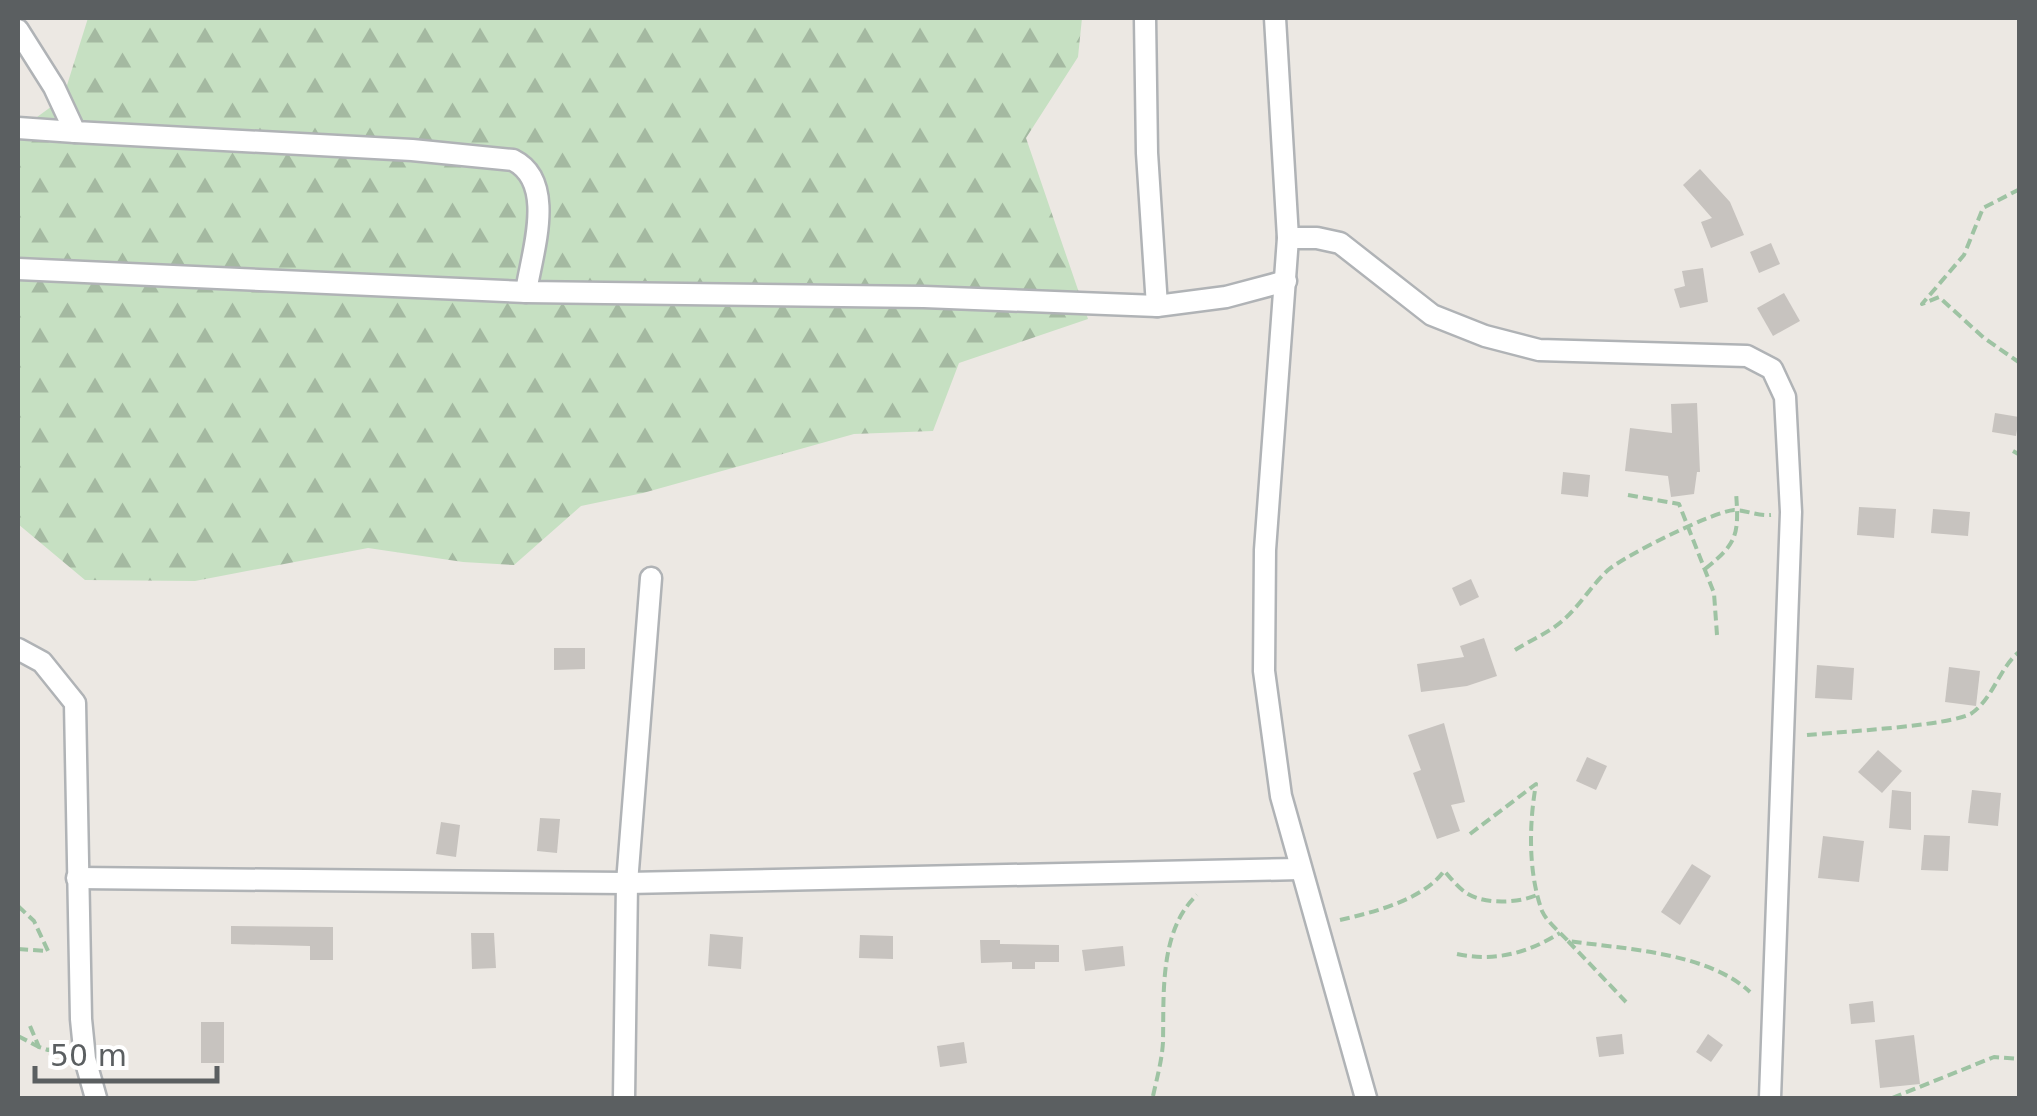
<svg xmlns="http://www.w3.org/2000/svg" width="2037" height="1116" font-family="'DejaVu Sans',sans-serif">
  <defs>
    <pattern id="forest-firs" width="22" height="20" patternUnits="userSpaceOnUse" patternTransform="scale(2.5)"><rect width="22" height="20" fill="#c6e0c2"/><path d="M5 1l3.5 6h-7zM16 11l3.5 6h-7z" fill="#a4b9a1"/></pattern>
  </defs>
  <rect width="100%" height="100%" fill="#ece8e3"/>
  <!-- forest -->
  <polygon fill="url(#forest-firs)" points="88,18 1082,18 1078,57 1026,138 1088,319 959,363 933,431 854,434 643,493 581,506 514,565 463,562 368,548 195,581 85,580 18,524 18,131 63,98"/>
  <!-- building -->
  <g fill="#c7c3bf">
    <polygon points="1700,169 1730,202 1744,235 1711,248 1701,222 1712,218 1683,185"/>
    <polygon points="1771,243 1780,264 1759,273 1750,252"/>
    <polygon points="1703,268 1708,302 1680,308 1674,289 1685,286 1682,271"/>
    <polygon points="1784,293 1800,321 1773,336 1757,308"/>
    <polygon points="1697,403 1700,472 1697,472 1694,494 1671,497 1668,476 1625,471 1630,428 1672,433 1671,404"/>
    <polygon points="1995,413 2019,417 2016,436 1992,432"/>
    <polygon points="1563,472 1590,475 1588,497 1561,494"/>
    <polygon points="1859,507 1896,509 1894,538 1857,535"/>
    <polygon points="1933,509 1970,512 1968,536 1931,533"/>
    <polygon points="1471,579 1479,597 1460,606 1452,588"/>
    <polygon points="1484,638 1497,676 1467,686 1421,692 1417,664 1464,657 1460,646"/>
    <polygon points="554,648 585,648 585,669 554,670"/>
    <polygon points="1817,665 1854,668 1852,700 1815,698"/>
    <polygon points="1949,667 1980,671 1976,706 1945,702"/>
    <polygon points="1444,723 1465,802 1451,805 1460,831 1437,839 1413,773 1421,770 1408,735"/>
    <polygon points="1878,750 1902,771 1882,793 1858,772"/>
    <polygon points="1587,757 1607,766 1596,790 1576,781"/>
    <polygon points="1892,790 1911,792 1911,830 1889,828"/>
    <polygon points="1972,790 2001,793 1998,826 1968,823"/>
    <polygon points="540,818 560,819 557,853 537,851"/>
    <polygon points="441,822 460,825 456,857 436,854"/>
    <polygon points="1924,835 1950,836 1948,871 1921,870"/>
    <polygon points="1823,836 1864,841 1859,882 1818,878"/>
    <polygon points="1692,864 1711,876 1680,925 1661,912"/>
    <polygon points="231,926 333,927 333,960 310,960 310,946 231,944"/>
    <polygon points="471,933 494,933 496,968 472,969"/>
    <polygon points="710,934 743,937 741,969 708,966"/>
    <polygon points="860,935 893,936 893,959 859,958"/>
    <polygon points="980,940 1000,940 1000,944 1059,945 1059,962 1035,962 1035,969 1012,969 1012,962 981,963"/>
    <polygon points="1123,946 1125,966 1085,971 1082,950"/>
    <polygon points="1873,1001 1875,1022 1851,1024 1849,1004"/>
    <rect x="201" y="1022" width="23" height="41"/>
    <polygon points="1622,1034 1624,1054 1599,1057 1596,1037"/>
    <polygon points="1708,1034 1723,1045 1711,1062 1696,1052"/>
    <polygon points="1914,1035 1920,1084 1880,1088 1875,1040"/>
    <polygon points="964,1042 967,1063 940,1067 937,1046"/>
  </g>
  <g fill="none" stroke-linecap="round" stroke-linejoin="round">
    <!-- street casing -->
    <g stroke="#b0b3b6" stroke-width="25">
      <g id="street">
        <polyline points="1145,18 1147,153 1157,306"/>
        <polyline points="1275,18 1288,238 1317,238 1340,243 1432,315 1485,336 1539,350 1747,356 1772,369 1785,397 1791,512 1770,1098"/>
        <path d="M18,30l36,57 21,45 337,18 101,10c44,22 19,92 13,132"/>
        <polyline points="18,128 75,132"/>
        <polyline points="1288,238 1265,550 1264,671 1281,796 1366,1098"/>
        <polyline points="18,269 526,292 924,297 1157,306 1226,297 1286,281"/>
        <polyline points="18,649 42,662 75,703 81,1019 85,1059 96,1098"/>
        <polyline points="77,878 627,883 1300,869"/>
        <polyline points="624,1098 627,883 651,578"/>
      </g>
    </g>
    <!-- path -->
    <g stroke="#9ec3a3" stroke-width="4" stroke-dasharray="10 5" stroke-linecap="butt">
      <polyline points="2020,189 1983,208 1964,255 1922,304 1939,297 1984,338 2020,363"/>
      <polyline points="2013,451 2020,455"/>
      <polyline points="1628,495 1679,504 1714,593 1717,635"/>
      <path d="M1705,569c33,-26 34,-35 31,-77"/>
      <path d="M1515,650c14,-9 33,-17 46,-28 18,-15 30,-36 47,-52 18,-15 104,-58 126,-60 12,0 23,6 37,5"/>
      <path d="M1807,735c30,-3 145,-9 165,-22 22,-16 27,-45 48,-62"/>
      <path d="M1470,834l66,-50c-7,40 -8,88 6,127 5,11 18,21 26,30 56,8 139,11 182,51"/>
      <polyline points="18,906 34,921 48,951 18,949"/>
      <path d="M1340,920c34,-8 83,-20 104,-49 7,7 15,18 24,23 19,11 53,9 71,0"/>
      <polyline points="1568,941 1626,1002"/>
      <path d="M1457,954c38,8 71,-1 103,-21"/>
      <polyline points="30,1026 39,1047 48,1050 60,1046"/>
      <polyline points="18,1036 39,1047"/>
      <path d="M1153,1096c4,-18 9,-36 10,-54 1,-47 -4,-112 34,-147"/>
      <polyline points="1892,1098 1994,1057 2020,1059"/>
    </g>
    <!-- street -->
    <use href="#street" stroke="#fff" stroke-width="20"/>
  </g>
  <!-- border -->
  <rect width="2037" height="1116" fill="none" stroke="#5b5f61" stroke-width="40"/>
  <!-- scale -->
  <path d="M35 1066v15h182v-15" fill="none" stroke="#5b5f61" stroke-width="5"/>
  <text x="50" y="1066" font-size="30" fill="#5b5f61" stroke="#ffffff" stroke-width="8" paint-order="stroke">50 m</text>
</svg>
